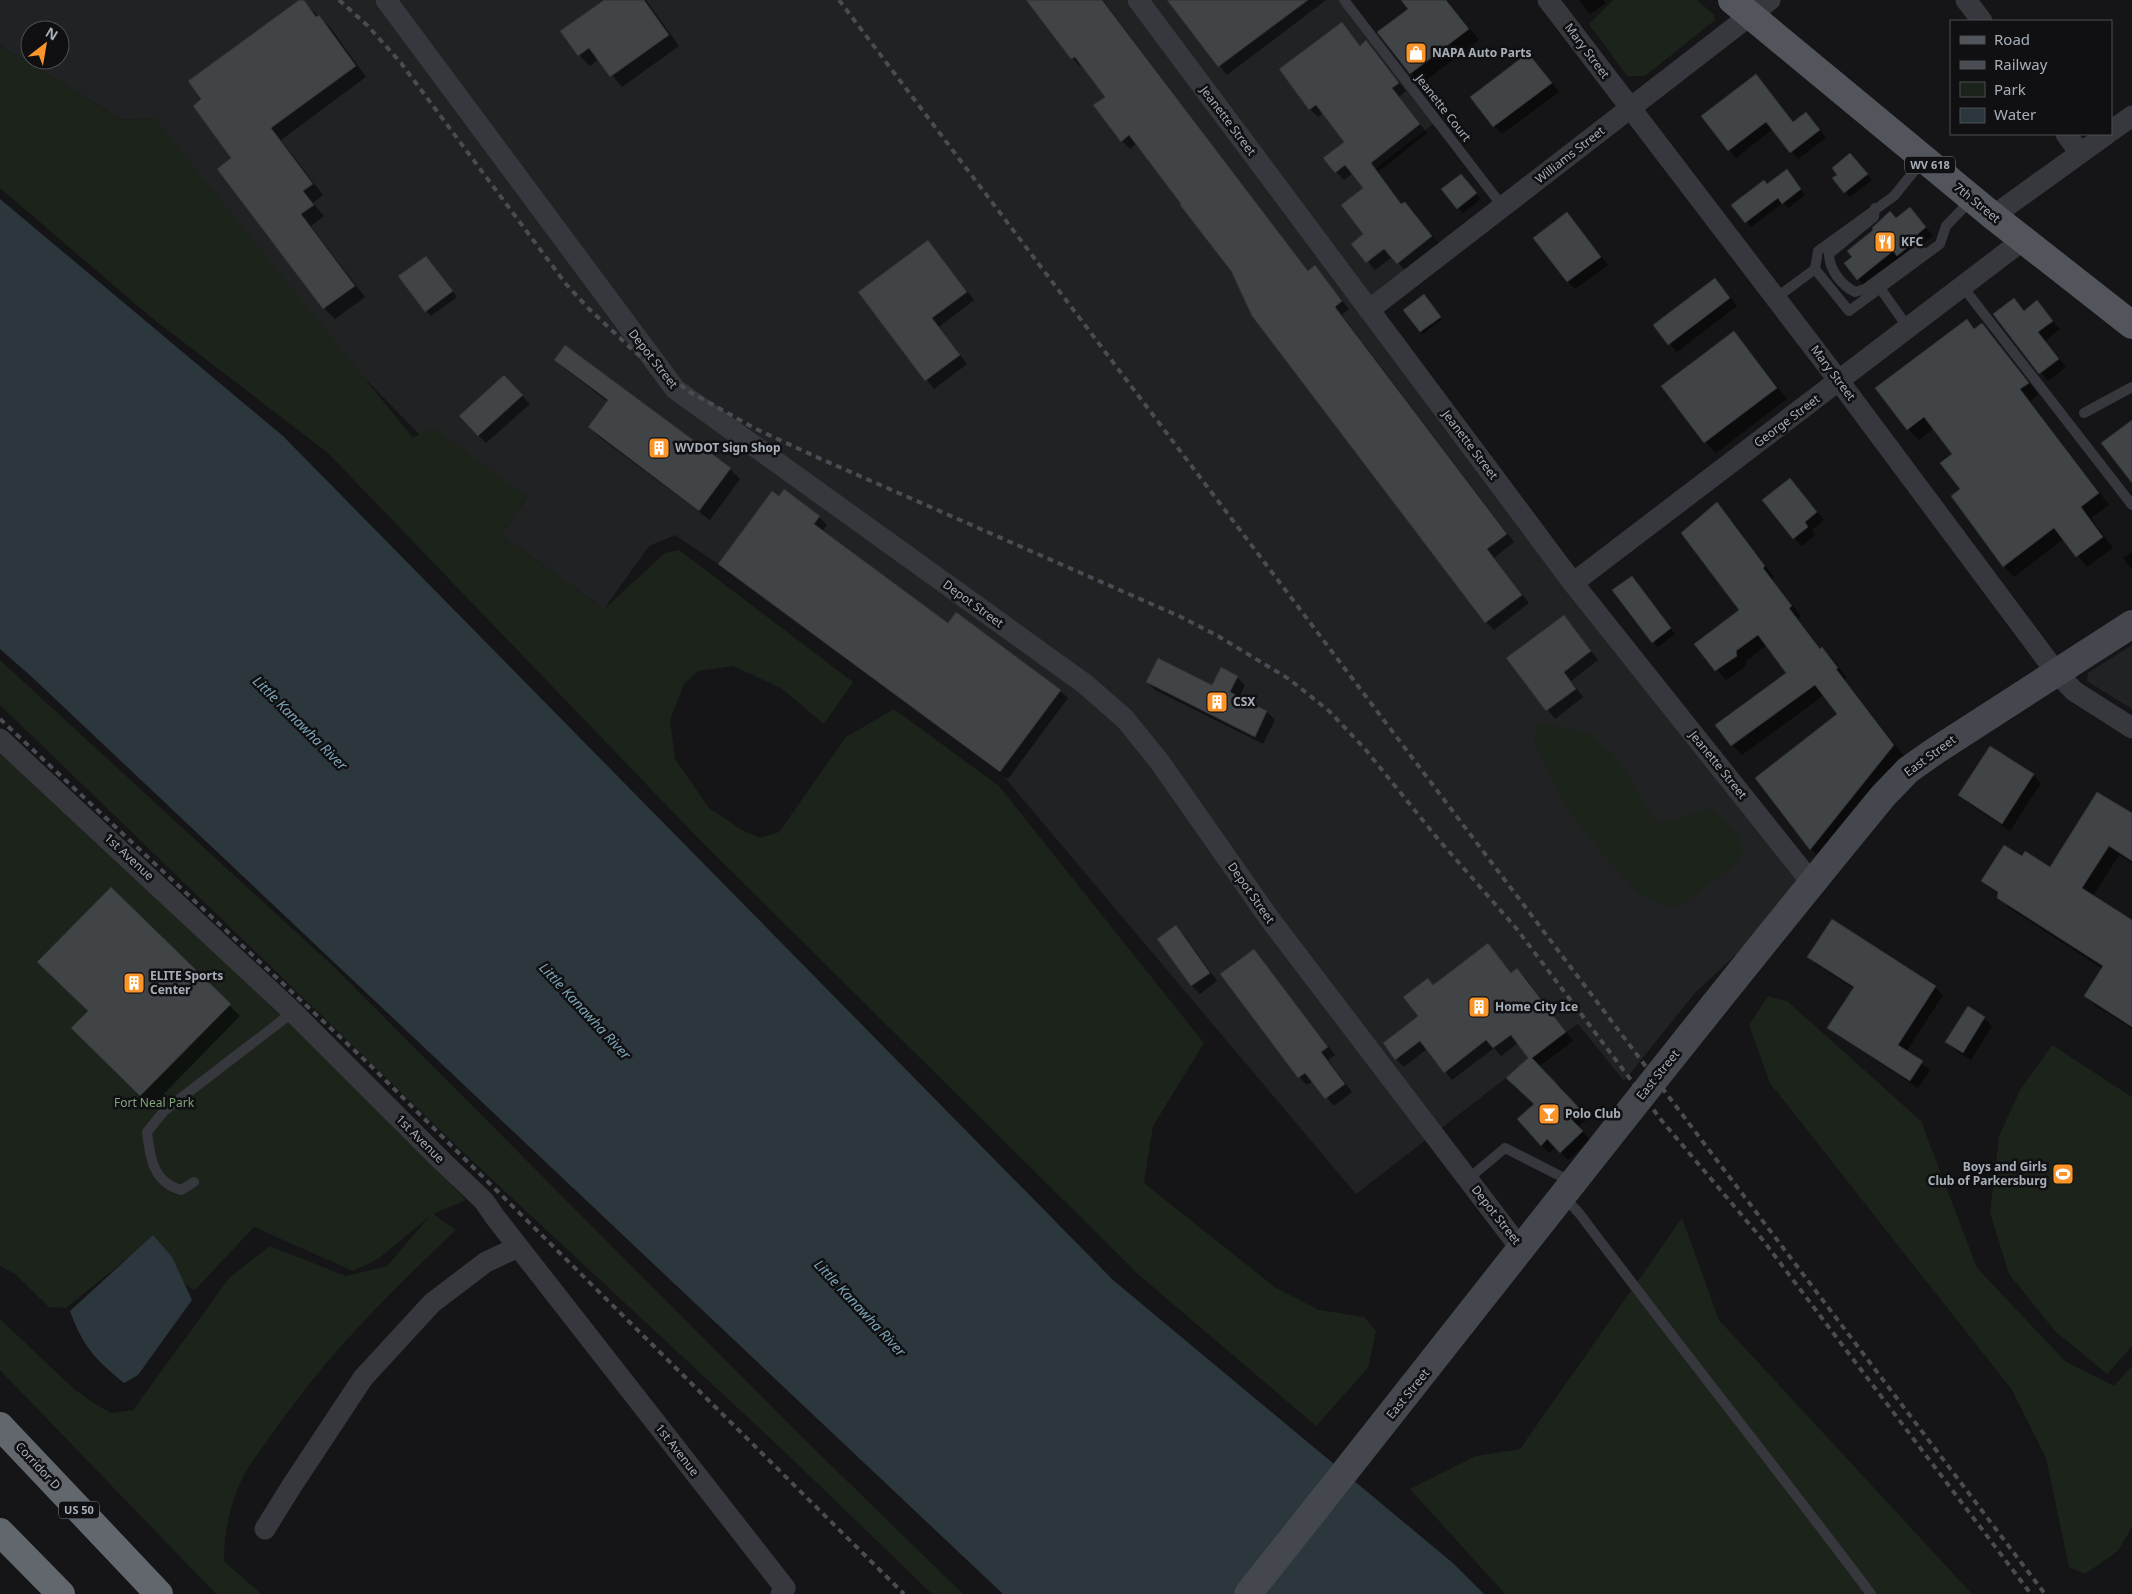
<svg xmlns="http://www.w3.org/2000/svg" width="2132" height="1594" font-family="'Noto Sans',sans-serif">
  <rect width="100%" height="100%" fill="#151517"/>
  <!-- built -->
  <g fill="#212224" fill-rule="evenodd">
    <path d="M0,0h1344l93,121 -62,48 26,35 4,-2 39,51 -75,56 443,574 -117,110 -71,88 -46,-57 -48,32 27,27 -23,21 -28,-26 -150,116 -356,-422 -282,-208 -43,-29 -26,11 -45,63 -103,-74 26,-38 -106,-61 -112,-115 -155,-203 -32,2 -122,-75zM30,30h30v30h-30z"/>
    <polygon points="2132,645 2132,709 2087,681 2088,673"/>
  </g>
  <!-- green -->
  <g fill="#1b231b">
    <polygon points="1613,0 1697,0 1714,15 1715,20 1645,76 1627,76 1589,24"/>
    <polygon points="0,45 122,120 154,118 413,438 432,427 527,497 501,535 604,609 665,553 679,550 853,682 824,724 781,688 733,666 698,671 684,684 670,720 675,759 709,808 742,830 760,838 779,832 846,737 894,709 999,786 1204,1043 1153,1126 1144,1183 1276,1288 1319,1310 1364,1317 1376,1331 1368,1368 1316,1426 1139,1275 697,837 328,453 152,318 0,188"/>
    <polygon points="0,660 336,969 799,1434 963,1594 932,1594 787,1454 467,1156 0,705"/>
    <polygon points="1537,722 1591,734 1620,762 1657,824 1713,808 1738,834 1743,851 1734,865 1675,909 1640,894 1599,850 1564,804 1534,740"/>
    <path d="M0,750l285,265 181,185 -33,14 23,16c-67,63 -129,125 -181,200 -11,16 -23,30 -32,47 -13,26 -19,56 -19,84l37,33h-45l-216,-224v-51l74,70 18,13 19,11 22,-3 97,-133 40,-31 76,30 41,-10 42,-49 -51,42 -25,12 -99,-44 -59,63 -65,-34 -64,52 -17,-1 -34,-33 -15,-8z"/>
    <polygon points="1768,996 1787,1001 1921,1121 1977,1268 2066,1362 2114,1386 2132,1366 2132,1527 2118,1551 2085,1574 2069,1567 2046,1458 2012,1390 1770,1083 1749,1025"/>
    <polygon points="2052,1045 2132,1097 2132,1346 2107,1374 2055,1331 2009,1274 1990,1213 1999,1136 2020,1090"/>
    <polygon points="1682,1218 1719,1320 1972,1594 1505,1594 1410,1489 1476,1456 1520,1449"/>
  </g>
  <!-- water -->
  <g fill="#2b373c">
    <polygon points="0,199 283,436 1113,1280 1454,1564 1484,1594 1003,1594 33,678 0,649"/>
    <path d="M153,1235l19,22 20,43 -54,75 -14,8c-29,-24 -41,-36 -54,-72z"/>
  </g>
  <!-- shadow -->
  <g fill="#0007">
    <polygon points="301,0 330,27 366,77 281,140 323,195 313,203 324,216 311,226 365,297 335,319 324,308 219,169 233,158"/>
    <polygon points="606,0 646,0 679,46 622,87 599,59 590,66 579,55"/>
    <polygon points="1027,0 1103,0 1309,272 1315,267 1349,309 1342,315 1514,542 1494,558 1529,603 1494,630 1486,622 1253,316 1232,270 1137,143 1130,149 1122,141 1107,97 1082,65 1080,66 1072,58"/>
    <polygon points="1168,0 1326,0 1227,75"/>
    <polygon points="1403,0 1447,0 1479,40 1421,84 1411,73 1410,9"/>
    <polygon points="1579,0 1604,0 1606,3 1590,14"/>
    <polygon points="1342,24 1361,46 1366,42 1374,50 1406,91 1399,97 1427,133 1378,172 1402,205 1405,203 1413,211 1439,245 1406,271 1392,257 1375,270 1353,244 1365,235 1365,188 1353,173 1344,180 1336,172 1345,142 1323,113 1318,117 1310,109"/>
    <polygon points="1528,54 1559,92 1502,134 1494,126"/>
    <polygon points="1756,76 1794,123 1813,121 1826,138 1798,159 1773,129 1736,158 1703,117"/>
    <polygon points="1855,160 1872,180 1850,197 1834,179"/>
    <polygon points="1791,176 1805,195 1788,208 1783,203 1751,227 1746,222 1768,185"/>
    <polygon points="1466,180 1481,199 1463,213 1458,208"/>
    <polygon points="1910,208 1933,236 1866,287 1858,279 1854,257"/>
    <polygon points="1567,214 1608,265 1575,289 1568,282"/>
    <polygon points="928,241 974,300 939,327 967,364 934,389 860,293"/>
    <polygon points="431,262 457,297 431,316 426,311"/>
    <polygon points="1715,279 1737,306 1677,352 1654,325"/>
    <polygon points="1426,298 1442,319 1423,334 1421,331"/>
    <polygon points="2014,300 2025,311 2037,302 2060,329 2045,341 2066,367 2048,381 1995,315"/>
    <polygon points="1967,320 1976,329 1982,324 1992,335 2038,394 2030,401 2109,505 2091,518 2113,548 2087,567 2064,539 2014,577 2004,566 1962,490 1954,454 1934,428 1919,440 1908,429 1877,388"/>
    <polygon points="1734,333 1744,344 1787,399 1716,453 1705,442"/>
    <polygon points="556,360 730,469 740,479 710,520 599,437 589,427 608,402 566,370"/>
    <polygon points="512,385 530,404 486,443 478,435"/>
    <polygon points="1790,479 1824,520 1812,530 1815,535 1802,546 1794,538"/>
    <polygon points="1717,504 1727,514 1774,577 1772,579 1801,616 1798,619 1821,649 1832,658 1847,678 1845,680 1904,756 1821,859 1811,849 1757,778 1839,715 1824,695 1742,755 1732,745 1788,674 1767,645 1746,661 1746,666 1726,680 1696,644 1741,610"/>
    <polygon points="819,517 827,525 822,531 948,625 1060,691 1068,698 1008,779 728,571 720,563"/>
    <polygon points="2132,552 2132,570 2123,558"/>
    <polygon points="1636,582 1675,634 1658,647 1653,642"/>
    <polygon points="1564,617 1598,660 1571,681 1583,697 1555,719 1508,658"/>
    <polygon points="1237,677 1245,685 1239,698 1267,712 1275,720 1263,744 1155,690 1147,682 1212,687"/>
    <polygon points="1990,748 2033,775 2041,783 2010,831 1968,803 1960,795"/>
    <polygon points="2132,815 2132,863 2119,855 2093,896 2132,922 2132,1029 2095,1005 2085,996 2103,969 2008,907 1998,897 1999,895 1982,881 2022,858 2050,869"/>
    <polygon points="111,888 240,1016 152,1106 73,1028 89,1011"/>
    <polygon points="1176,927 1184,935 1217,981 1200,994 1192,986 1159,939"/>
    <polygon points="1488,945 1512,973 1517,969 1525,977 1573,1041 1538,1067 1588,1118 1578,1127 1590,1140 1568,1160 1556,1147 1549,1153 1541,1145 1529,1058 1518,1043 1501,1056 1494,1048 1452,1080 1427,1049 1404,1067 1396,1059 1420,1017 1428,980 1434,985"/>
    <polygon points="1254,950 1335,1055 1328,1060 1352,1092 1334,1106 1313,1081 1307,1085 1299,1077 1222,975"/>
    <polygon points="1809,957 1935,987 1943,995 1906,1052 1930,1070 1918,1088 1837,1035 1829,1027 1854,989 1817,965"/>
    <polygon points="1968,1008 1984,1018 1992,1026 1971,1060 1955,1050 1947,1042"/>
  </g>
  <!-- building -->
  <g fill="#414447" stroke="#2f3033">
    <polygon points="299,0 304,0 316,17 319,15 356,66 271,128 313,184 303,191 314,205 301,214 355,286 323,309 217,169 231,158 193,106 201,99 188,81"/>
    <polygon points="604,0 644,0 669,35 610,77 589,48 578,56 560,31"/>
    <polygon points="1026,0 1102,0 1308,271 1315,265 1342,301 1335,307 1507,534 1487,549 1522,595 1485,623 1252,316 1231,271 1180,205 1181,204 1129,135 1121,142 1093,105 1105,97 1075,57 1071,59"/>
    <polygon points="1167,0 1308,0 1218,67"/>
    <polygon points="1401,0 1446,0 1469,29 1410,74 1377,32 1408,9"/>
    <polygon points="1342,22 1360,46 1366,40 1399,83 1392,88 1420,124 1371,163 1401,204 1405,202 1432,236 1397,264 1384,249 1366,263 1351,244 1363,234 1341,205 1363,188 1345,165 1335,173 1323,158 1344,142 1316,105 1309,110 1279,69"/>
    <polygon points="1528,53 1552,83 1493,127 1470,97"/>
    <polygon points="1756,74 1793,122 1806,112 1820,130 1790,153 1766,122 1728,151 1701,116"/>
    <polygon points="1850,153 1868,174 1844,193 1832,178 1837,175 1832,168"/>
    <polygon points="1787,169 1801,189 1782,204 1778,198 1745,223 1731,205 1764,180 1767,184"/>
    <polygon points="1461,174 1477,193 1457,209 1441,189"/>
    <polygon points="1910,207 1926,227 1911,240 1913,243 1897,256 1893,251 1857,280 1844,263 1852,257 1847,251 1873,230 1872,228 1890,211 1896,218"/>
    <polygon points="1567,212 1601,257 1567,282 1533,238"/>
    <polygon points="928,240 967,292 932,318 960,355 925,381 858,292"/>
    <polygon points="426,256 453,291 425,312 398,276"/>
    <polygon points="1715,278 1730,298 1668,345 1653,325"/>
    <polygon points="1424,294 1441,317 1420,332 1403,310"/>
    <polygon points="2014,298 2024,311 2037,300 2053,321 2038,332 2059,359 2039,374 1993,314"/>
    <polygon points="1967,319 1974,329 1982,323 2029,383 2020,389 2099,493 2081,507 2103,537 2076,557 2054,528 2003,567 1951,496 1960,489 1940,463 1952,454 1924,417 1907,430 1875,388"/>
    <polygon points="1734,331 1777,388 1704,443 1661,386"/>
    <polygon points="565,345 731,468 699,511 588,427 608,400 554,360"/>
    <polygon points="504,375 523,395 478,436 459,416"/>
    <polygon points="2132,420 2132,483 2101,443"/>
    <polygon points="1790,478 1817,512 1805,522 1808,527 1793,539 1762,500"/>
    <polygon points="784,489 820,516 814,524 948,623 956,612 1061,690 1000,772 718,564 772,491 779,496"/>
    <polygon points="1717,502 1765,566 1763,568 1792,606 1789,608 1820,649 1822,647 1838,668 1836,669 1894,745 1810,850 1755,778 1837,714 1815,685 1731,746 1715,725 1786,673 1758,635 1736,651 1737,656 1715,671 1694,644 1739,610 1681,533"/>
    <polygon points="1632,576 1671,628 1652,643 1612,590"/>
    <polygon points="1564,615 1591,651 1564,672 1576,689 1546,711 1506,658"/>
    <polygon points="1158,658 1212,685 1221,667 1238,676 1230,692 1267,711 1255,737 1146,682"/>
    <polygon points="1990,746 2034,774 2002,824 1958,795"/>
    <polygon points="2097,792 2132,813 2132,861 2109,846 2082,888 2132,920 2132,1027 2084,996 2103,966 1997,898 1998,892 1981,881 2004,845 2022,856 2025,851 2050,867"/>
    <polygon points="111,887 231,1004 140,1096 71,1028 88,1011 37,962"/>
    <polygon points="1832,919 1936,986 1898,1045 1923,1061 1910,1081 1827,1028 1854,987 1807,957"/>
    <polygon points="1176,925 1210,973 1191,986 1157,939"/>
    <polygon points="1488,943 1511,973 1517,968 1566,1032 1532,1058 1581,1110 1571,1119 1583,1131 1560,1153 1547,1139 1541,1146 1517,1119 1534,1104 1506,1078 1528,1058 1511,1035 1493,1048 1486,1040 1444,1073 1420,1041 1395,1060 1383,1043 1418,1016 1403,997 1428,978 1433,985"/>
    <polygon points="1254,949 1328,1047 1321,1052 1345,1084 1325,1099 1305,1073 1298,1078 1220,974"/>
    <polygon points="1968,1006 1985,1017 1963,1053 1945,1042"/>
  </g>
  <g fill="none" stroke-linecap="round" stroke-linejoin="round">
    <!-- service -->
    <g stroke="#36383d" stroke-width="10">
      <polyline points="1344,0 1503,207"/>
      <path d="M1875,208l-1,9 -45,37c0,15 12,31 26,38l10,-3 53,-39 8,4"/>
      <polyline points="1815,269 1849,311 1940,244 1946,226 1971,200"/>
      <polyline points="1963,287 2132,505"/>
      <polyline points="1880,288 1909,329"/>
      <polyline points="1776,298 1815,269 1818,251 1894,196 1923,160"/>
      <polyline points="2084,413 2132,387"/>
      <polyline points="1468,1179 1505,1148 1572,1182"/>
      <path d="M194,1182l-13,8c-28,-8 -31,-32 -34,-58l17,-21 129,-99"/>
      <path d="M1563,1196l16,17c96,128 196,253 292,381"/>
    </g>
    <!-- minor -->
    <g stroke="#36383d" stroke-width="21">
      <polyline points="386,0 675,389 1085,684 1125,719 1159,761 1269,918 1521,1249"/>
      <polyline points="1138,0 1573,583 1812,883"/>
      <polyline points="1548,0 1839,381 2056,672 2074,691 2132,728"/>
      <polyline points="1966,0 1982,21"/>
      <polyline points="2111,131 2132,116"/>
      <polyline points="2066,134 2080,153"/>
      <polyline points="1993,216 2107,134"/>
      <polyline points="1369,310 1770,0"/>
      <polyline points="1573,583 2023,240"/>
      <polyline points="0,739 293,1012 443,1162 484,1201 495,1217 785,1588 781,1594"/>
      <polyline points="265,1529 291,1487 363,1378 432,1303 486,1262 518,1247"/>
    </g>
    <!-- secondary -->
    <path stroke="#44474d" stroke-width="28" d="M1248,1594c212,-266 419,-535 635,-798l25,-26 27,-19 197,-127"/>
    <!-- primary -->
    <polyline stroke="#52555c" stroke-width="28" points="1732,0 1993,216 2132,325"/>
    <!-- motorway -->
    <g stroke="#62676e" stroke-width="28">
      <polyline points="0,1426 159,1594"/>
      <polyline points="0,1532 61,1594"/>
    </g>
    <!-- rail -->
    <g stroke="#494c52" stroke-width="4" stroke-dasharray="6 5" stroke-linecap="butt">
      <polyline points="339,0 368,26 401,63 566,284 589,309 636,353 690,392 715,406 756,429 821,459 1179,616 1218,636 1289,679 1329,711 1365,749 1438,839 1516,928 1662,1121 1762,1239 2031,1594"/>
      <polyline points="839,0 2045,1594"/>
      <polyline points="0,719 370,1065 904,1594"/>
    </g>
  </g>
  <!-- icons -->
  <defs>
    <g id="shop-square" transform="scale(1.125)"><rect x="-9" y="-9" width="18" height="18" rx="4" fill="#fc9529" stroke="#101012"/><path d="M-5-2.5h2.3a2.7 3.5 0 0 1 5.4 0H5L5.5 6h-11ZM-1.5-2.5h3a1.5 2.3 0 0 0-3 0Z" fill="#fff"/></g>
    <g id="restaurant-square" transform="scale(1.125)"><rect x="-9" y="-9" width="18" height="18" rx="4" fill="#fc9529" stroke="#101012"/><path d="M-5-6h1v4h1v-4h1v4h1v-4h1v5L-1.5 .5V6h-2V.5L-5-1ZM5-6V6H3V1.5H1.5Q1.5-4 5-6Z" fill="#fff"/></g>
    <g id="building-square" transform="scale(1.125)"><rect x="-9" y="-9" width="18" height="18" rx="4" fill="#fc9529" stroke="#101012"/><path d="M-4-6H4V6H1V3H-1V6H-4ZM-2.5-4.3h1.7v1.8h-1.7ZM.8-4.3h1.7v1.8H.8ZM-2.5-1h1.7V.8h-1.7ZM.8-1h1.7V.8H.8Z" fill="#fff"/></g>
    <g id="bar-square" transform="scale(1.125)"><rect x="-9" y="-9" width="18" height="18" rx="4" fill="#fc9529" stroke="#101012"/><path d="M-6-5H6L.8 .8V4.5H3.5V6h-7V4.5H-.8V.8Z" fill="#fff"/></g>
    <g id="stadium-square" transform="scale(1.125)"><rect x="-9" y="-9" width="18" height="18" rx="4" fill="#fc9529" stroke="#101012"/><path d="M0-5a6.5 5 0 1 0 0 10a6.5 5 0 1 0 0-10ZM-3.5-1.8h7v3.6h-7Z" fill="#fff"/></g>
  </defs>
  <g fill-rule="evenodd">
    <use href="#shop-square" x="1416" y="53"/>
    <use href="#restaurant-square" x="1885" y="242"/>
    <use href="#building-square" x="659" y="448"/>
    <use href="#building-square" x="1217" y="702"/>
    <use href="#building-square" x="134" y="983"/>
    <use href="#building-square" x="1479" y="1007"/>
    <use href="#bar-square" x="1549" y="1114"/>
    <use href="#stadium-square" x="2063" y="1174"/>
  </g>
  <g text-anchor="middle" stroke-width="5" stroke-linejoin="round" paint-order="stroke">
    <!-- shield labels -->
    <g fill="#101012" stroke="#797f86" stroke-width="1">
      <rect x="1905" y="156.5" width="50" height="17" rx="4"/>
      <rect x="59" y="1501.5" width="40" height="17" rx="4"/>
    </g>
    <g font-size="11" font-weight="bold" fill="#a6aeb8">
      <text x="1930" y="169">WV 618</text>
      <text x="79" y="1514">US 50</text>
    </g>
    <!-- street labels -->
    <g font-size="12" fill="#a6aeb8" stroke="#101012">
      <text transform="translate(1587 51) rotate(53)" y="4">Mary Street</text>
      <text transform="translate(1443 108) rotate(52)" y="4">Jeanette Court</text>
      <text transform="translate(1228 121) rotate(53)" y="4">Jeanette Street</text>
      <text transform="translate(1570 155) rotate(-38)" y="4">Williams Street</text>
      <text transform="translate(1977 203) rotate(39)" y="4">7th Street</text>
      <text transform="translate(653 359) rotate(52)" y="4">Depot Street</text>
      <text transform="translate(1833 373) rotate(53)" y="4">Mary Street</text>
      <text transform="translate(1787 421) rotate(-37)" y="4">George Street</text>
      <text transform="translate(1470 445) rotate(53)" y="4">Jeanette Street</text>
      <text transform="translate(973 604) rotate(36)" y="4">Depot Street</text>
      <text transform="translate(1930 756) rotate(-36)" y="4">East Street</text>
      <text transform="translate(1718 765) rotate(51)" y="4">Jeanette Street</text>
      <text transform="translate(129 857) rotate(43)" y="4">1st Avenue</text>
      <text transform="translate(1251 893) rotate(55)" y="4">Depot Street</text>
      <text transform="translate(1658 1075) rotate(-51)" y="4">East Street</text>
      <text transform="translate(420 1139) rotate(45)" y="4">1st Avenue</text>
      <text transform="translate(1496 1215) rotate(52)" y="4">Depot Street</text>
      <text transform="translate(1408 1394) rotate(-51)" y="4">East Street</text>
      <text transform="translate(677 1450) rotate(52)" y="4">1st Avenue</text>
      <text transform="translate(38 1466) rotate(47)" y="4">Corridor D</text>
    </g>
    <!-- poi labels -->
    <g font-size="12" font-weight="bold" fill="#a6aeb8" stroke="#101012" text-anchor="start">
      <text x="1432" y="57">NAPA Auto Parts</text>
      <text x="1901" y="246">KFC</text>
      <text x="675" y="452">WVDOT Sign Shop</text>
      <text x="1233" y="706">CSX</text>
      <text x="150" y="980">ELITE Sports<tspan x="150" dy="14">Center</tspan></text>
      <text x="1495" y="1011">Home City Ice</text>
      <text x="1565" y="1118">Polo Club</text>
      <text x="2047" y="1171" text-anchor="end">Boys and Girls<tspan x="2047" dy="14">Club of Parkersburg</tspan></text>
    </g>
    <!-- park labels -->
    <g font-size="12" fill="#80a47c" stroke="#101012">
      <text x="154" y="1107">Fort Neal Park</text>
    </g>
    <!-- water labels -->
    <g font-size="14" font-style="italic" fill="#7ba3b5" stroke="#101012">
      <text transform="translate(300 723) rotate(45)" y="5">Little Kanawha River</text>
      <text transform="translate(585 1011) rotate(47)" y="5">Little Kanawha River</text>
      <text transform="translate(860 1308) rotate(47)" y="5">Little Kanawha River</text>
    </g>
  </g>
  <!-- legend -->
  <rect x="1950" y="20" width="162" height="115" fill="#101012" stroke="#4c4f54"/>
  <rect x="1960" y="36" width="25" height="8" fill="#52555c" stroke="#4c4f54"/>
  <text x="1994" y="45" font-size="15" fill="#a6aeb8">Road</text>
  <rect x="1960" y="61" width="25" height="8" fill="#494c52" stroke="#4c4f54"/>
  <text x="1994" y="70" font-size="15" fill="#a6aeb8">Railway</text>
  <rect x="1960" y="82" width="25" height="15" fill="#1b231b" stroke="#4c4f54"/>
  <text x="1994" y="95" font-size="15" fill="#a6aeb8">Park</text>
  <rect x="1960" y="108" width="25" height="15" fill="#2b373c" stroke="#4c4f54"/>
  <text x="1994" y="120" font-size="15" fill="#a6aeb8">Water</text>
  <!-- north arrow -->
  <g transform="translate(45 45) rotate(31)"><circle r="24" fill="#101012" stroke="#4c4f54"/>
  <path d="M0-4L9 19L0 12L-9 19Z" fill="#fc9529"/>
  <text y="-8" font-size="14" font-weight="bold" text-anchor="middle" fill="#a6aeb8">N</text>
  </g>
</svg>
